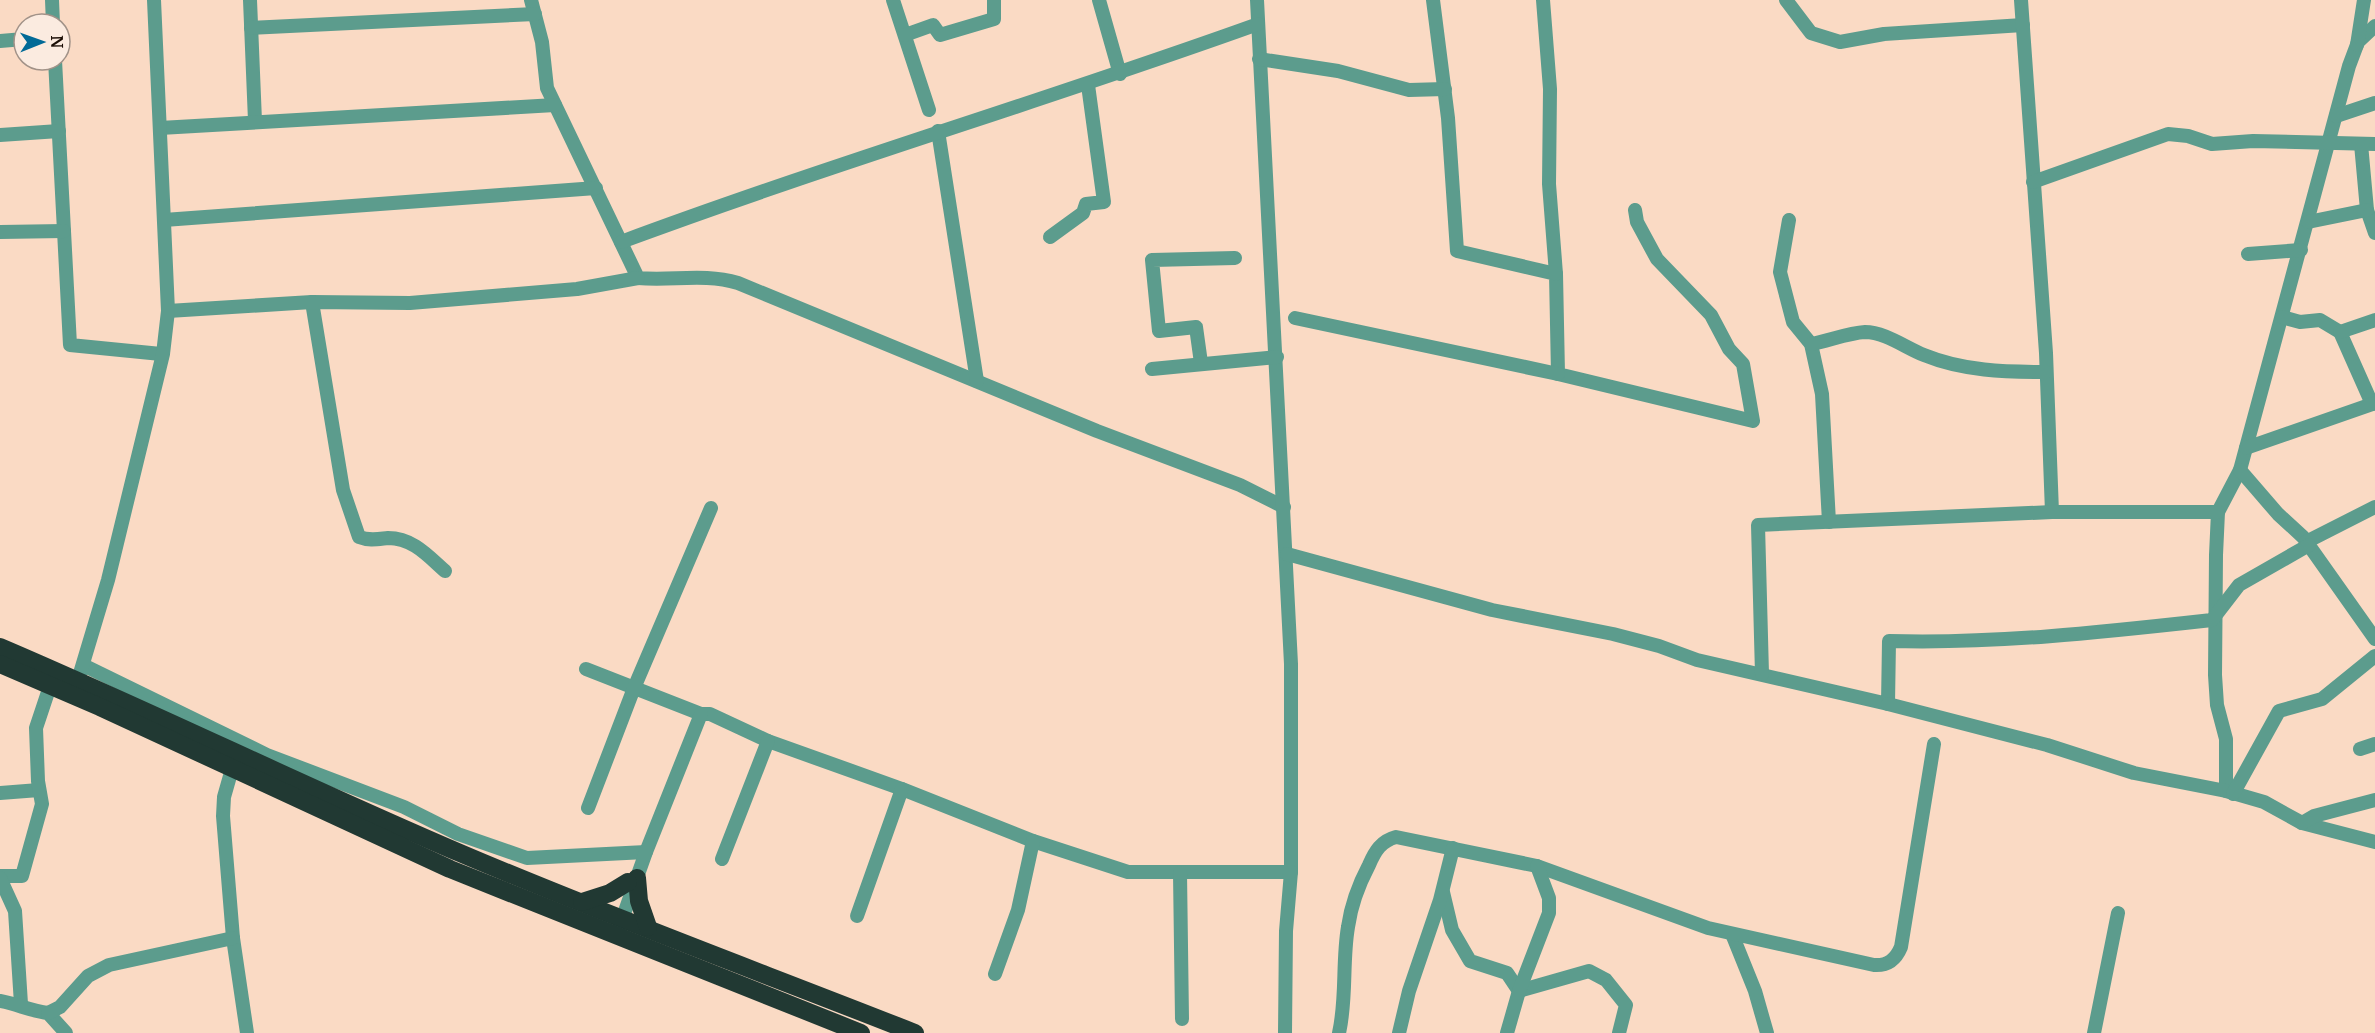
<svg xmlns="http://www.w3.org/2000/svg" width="2375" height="1033" font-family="Merriweather,serif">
  <rect width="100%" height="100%" fill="#fadac4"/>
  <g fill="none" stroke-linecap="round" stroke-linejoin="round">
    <!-- minor -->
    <g stroke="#5c9c8d" stroke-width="14">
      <polyline points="52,0 53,24"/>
      <polyline points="250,0 255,121"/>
      <path d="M531,0l11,42 5,46 91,190c35,3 66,-5 100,5l359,148 143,54 44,22"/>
      <polyline points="893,0 929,110"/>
      <polyline points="1099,0 1120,74"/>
      <polyline points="1257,0 1291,664 1291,872 1286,931 1285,1033"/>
      <polyline points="1433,0 1448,118 1457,251 1556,274 1558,374 1753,421 1743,364 1729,349 1711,315 1657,259 1637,222 1635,210"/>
      <polyline points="1543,0 1550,89 1549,184 1556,274"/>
      <polyline points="1786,0 1811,33 1840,42 1884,34 2023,25"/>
      <polyline points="2021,0 2046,353 2052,512"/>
      <polyline points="2375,26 2358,42 2349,66 2240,470 2218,512 2216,555 2215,675 2217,705 2226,739 2226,791 2264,802 2302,823 2375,842"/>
      <polyline points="251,28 535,14"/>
      <polyline points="905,35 933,25 940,35 994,19 994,0"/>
      <polyline points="0,41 24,39"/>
      <polyline points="2357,45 2364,0"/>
      <polyline points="1259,59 1338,71 1409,90 1445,89"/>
      <polyline points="55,60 70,345 161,354"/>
      <polyline points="2336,116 2375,103"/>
      <polyline points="160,128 555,105"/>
      <polyline points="938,131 977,381"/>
      <polyline points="0,135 59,131"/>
      <polyline points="2361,144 2367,210 2375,233"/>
      <polyline points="2033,182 2168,134 2188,136 2212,144 2253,141 2375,144"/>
      <polyline points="164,220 596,188"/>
      <polyline points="1789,220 1780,272 1793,322 1811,344 1822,394 1829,522"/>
      <polyline points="2308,222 2367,210"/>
      <polyline points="0,232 64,231"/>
      <polyline points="1050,237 1083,213 1086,204 1104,202 1088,85"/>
      <path d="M621,242c210,-78 426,-142 637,-218"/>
      <polyline points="2248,254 2301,250"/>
      <path d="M312,302l31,188 16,47c10,4 19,2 29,1 25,0 40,18 57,33"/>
      <polyline points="168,311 312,302 410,303 577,289 638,278"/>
      <polyline points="2282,317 2300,322 2320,320 2340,332 2372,404"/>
      <polyline points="1295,318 1558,374"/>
      <polyline points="2340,332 2375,320"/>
      <path d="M1811,344c17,-3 37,-11 54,-12 20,0 41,16 59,23 39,16 81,17 122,17"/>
      <polyline points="1201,363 1196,327 1159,331 1152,260 1235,258"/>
      <polyline points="1152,369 1277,357"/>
      <polyline points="2246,448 2375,403"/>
      <polyline points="2240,470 2278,514 2303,537 2375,639"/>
      <polyline points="2306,542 2375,507"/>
      <path d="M1287,554l205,56 121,24 46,12 38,14 191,44 1,-63c108,3 215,-9 323,-21l27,-35 70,-40"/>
      <polyline points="83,665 267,755 404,807 458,834 527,858 646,852"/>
      <polyline points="586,669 701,714 710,714 768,741 902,789 1033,841 1128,872 1291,872"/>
      <polyline points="1762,674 1758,525 2052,512 2218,512"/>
      <polyline points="78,680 108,580 163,354 168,311 154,0"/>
      <polyline points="1888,704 2047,745 2134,773 2226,791"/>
      <polyline points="2360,749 2375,744"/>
      <polyline points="232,769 224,797 223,816 233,938 247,1033"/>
      <polyline points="0,793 39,790"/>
      <polyline points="2233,794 2279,711 2322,699 2375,656"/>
      <polyline points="588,808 634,688 711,508"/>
      <polyline points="2302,823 2314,816 2375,800"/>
      <polyline points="722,859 768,741"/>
      <polyline points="1180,873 1182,1019"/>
      <polyline points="0,876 22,876 42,804 38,781 36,728 50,686"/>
      <polyline points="0,878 15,911 21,1004"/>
      <polyline points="1443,892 1452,930 1470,961 1507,973 1519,991"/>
      <polyline points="857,916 902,789"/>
      <polyline points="619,928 646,852 701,714"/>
      <polyline points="1732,934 1755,991 1767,1033"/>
      <polyline points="995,974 1018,910 1033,841"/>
      <polyline points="1519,991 1589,971 1606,980 1626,1005 1619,1033"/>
      <path d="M0,1001c17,3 31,10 48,12l18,20"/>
      <polyline points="48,1013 60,1007 88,976 109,965 233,938"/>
      <path d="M1339,1033c8,-35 3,-71 9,-106 3,-22 11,-43 21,-62 6,-14 12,-24 27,-28l141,29 171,62 166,37c14,1 22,-6 27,-18l33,-203"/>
      <polyline points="1399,1033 1409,991 1440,900 1453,848"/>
      <polyline points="1507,1033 1519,991 1549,913 1549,898 1537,866"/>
      <polyline points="2094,1033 2118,913"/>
    </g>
    <!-- highway -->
    <g stroke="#213933" stroke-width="18">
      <path d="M0,647c155,66 305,140 460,206 150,64 303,120 455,180"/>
      <polyline points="0,664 100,707 450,869 861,1033"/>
      <polyline points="637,878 639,901 648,927"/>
      <polyline points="582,902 610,893 628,882"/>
    </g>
  </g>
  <!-- north arrow -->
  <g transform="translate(42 42) rotate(89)"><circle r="28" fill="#fbebe0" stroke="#a19288" stroke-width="1.5"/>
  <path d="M0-4.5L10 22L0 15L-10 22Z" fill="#016a97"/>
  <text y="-9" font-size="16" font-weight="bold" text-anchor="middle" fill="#1a0d05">N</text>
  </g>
</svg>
